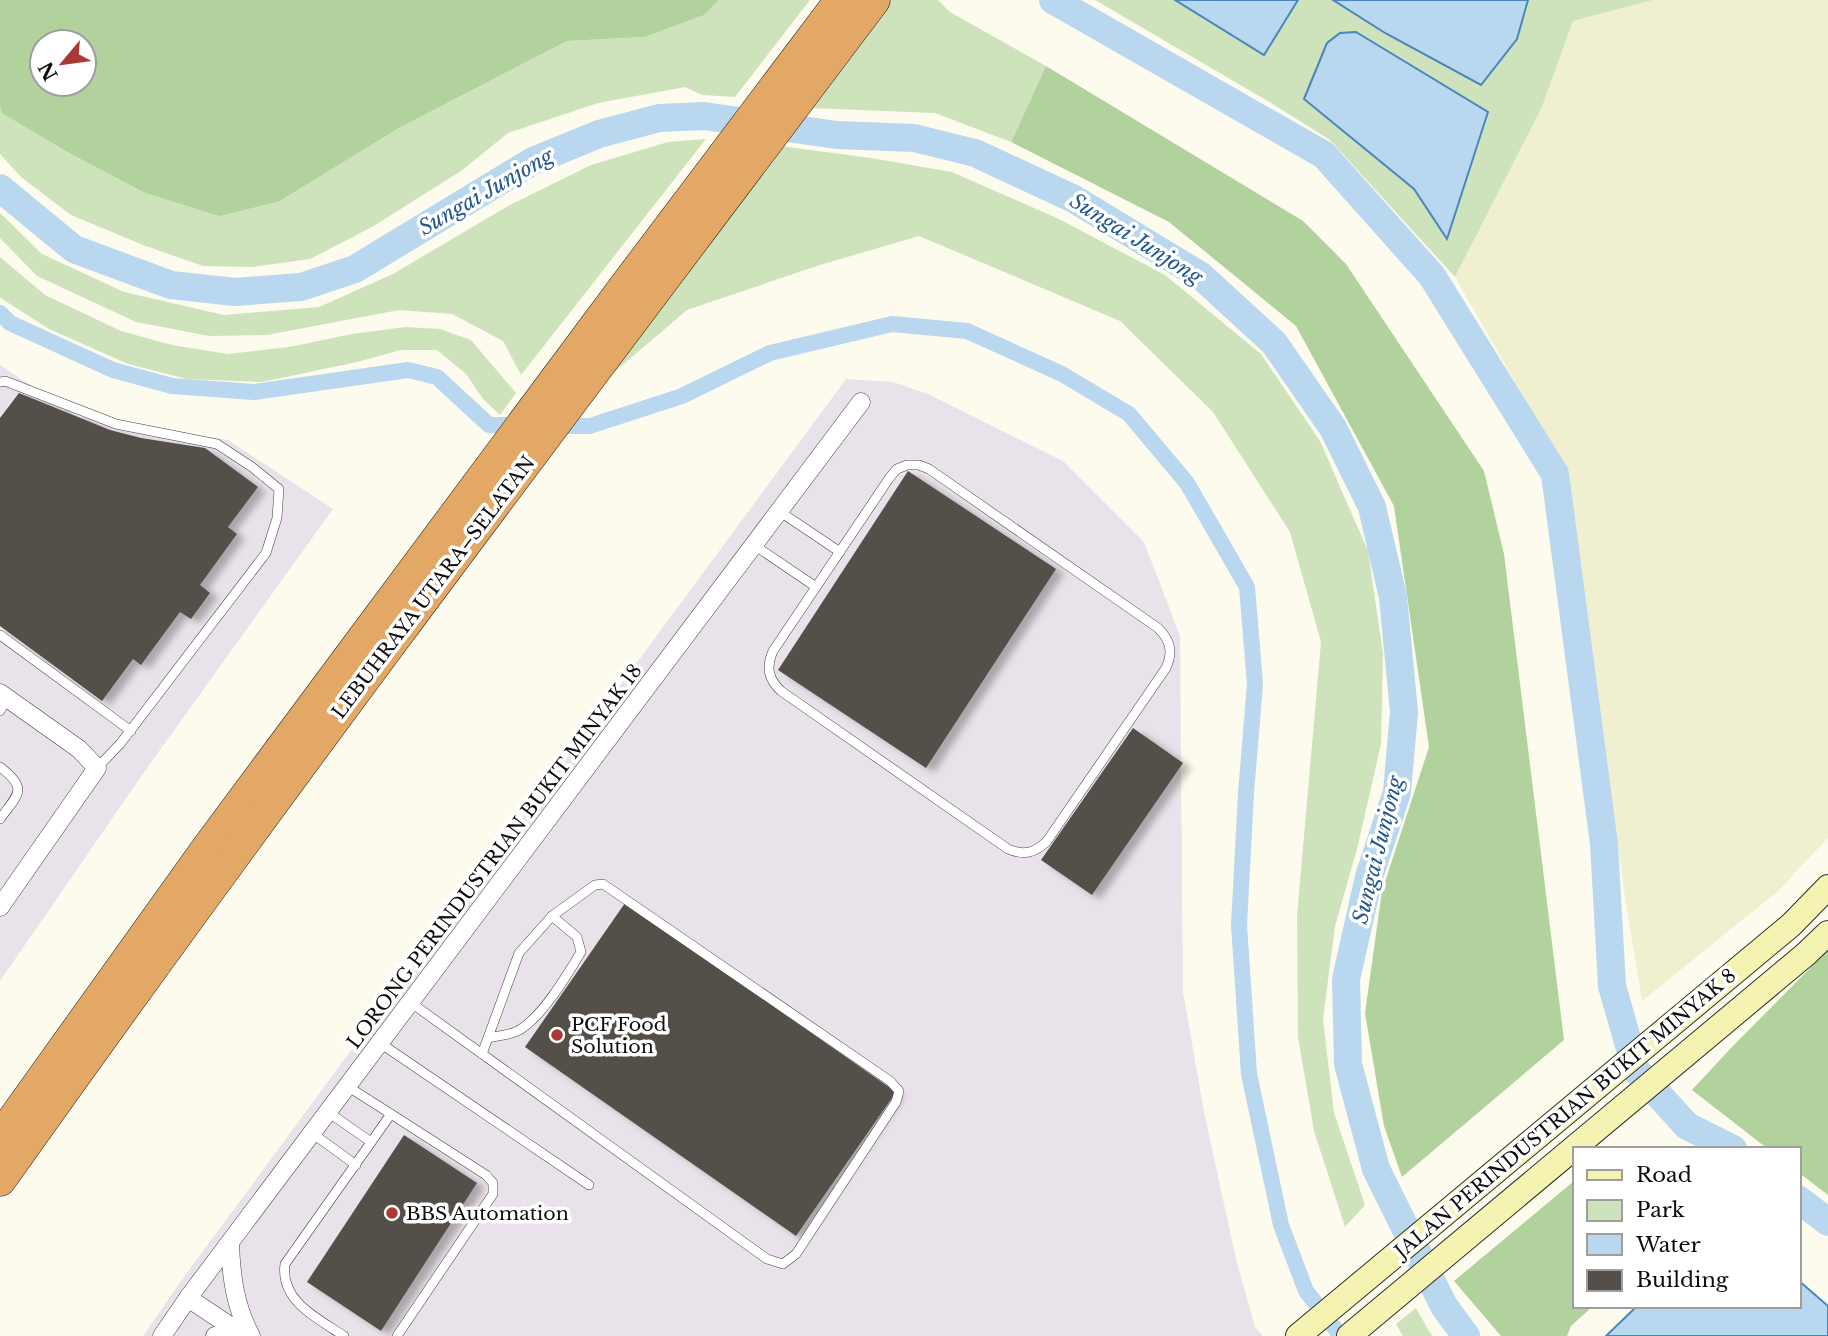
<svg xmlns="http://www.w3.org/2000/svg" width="1828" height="1336" font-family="'Libre Baskerville',serif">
  <defs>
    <filter id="shadow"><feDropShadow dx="8" dy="4.5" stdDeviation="3.5" flood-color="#0004"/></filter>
  </defs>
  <rect width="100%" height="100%" fill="#fdfbee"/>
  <!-- industrial -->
  <g fill="#eae2ea">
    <polygon points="0,365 79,417 228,440 333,509 147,768 0,981"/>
    <polygon points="846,379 893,382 928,394 1063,461 1144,542 1180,636 1183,992 1204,1112 1236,1259 1255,1327 1263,1336 143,1336 181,1281"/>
  </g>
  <!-- farmland -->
  <polygon fill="#f0f0d1" points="1653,0 1828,0 1828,838 1777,892 1642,1001 1626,905 1567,473 1455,277 1542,107 1573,21"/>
  <!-- green -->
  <g fill="#cee3bc">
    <polygon points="719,0 810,0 735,97 702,95 685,87 598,103 508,133 461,171 372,227 310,259 252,267 203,266 143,245 71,215 21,177 0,154 0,106 3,113 69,153 143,192 280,201 399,128 567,41 645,37 703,15"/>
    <polygon points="887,0 938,0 950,12 1046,66 1011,142 935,113 808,108"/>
    <polygon points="1095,0 1653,0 1573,21 1542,107 1455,277 1330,140 1271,103"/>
    <polygon points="706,139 521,375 503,341 452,314 399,310 267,335 209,336 136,322 37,276 0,238 0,213 42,254 124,292 224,315 319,307 393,274 508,206 591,165 668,142"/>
    <polygon points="780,146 871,158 952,172 1059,219 1165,275 1261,354 1320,441 1368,551 1383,654 1381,744 1357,849 1335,926 1323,1019 1334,1113 1365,1205 1345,1227 1314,1131 1298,1037 1297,916 1321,642 1290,532 1213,412 1120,321 919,236 820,265 687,310 612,374"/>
    <polygon points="0,257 45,295 121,331 172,345 228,354 289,347 352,334 405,327 440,329 471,340 516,393 500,415 483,399 466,374 437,350 401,350 357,362 262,382 187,379 128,364 49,329 2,299 0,297"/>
    <polygon points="1416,1308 1430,1333 1433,1336 1403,1336 1396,1324"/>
  </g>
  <!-- forest -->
  <g fill="#b1d29d" fill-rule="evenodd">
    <path d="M0,0h719l-15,15 -59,22 -78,4 -168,87 -119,73 -61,15 -76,-24 -74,-39 -67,-40 -2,-7zM84,42v42h-42v-42z"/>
    <polygon points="1046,66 1303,221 1346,264 1484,471 1504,554 1564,1040 1402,1177 1384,1126 1365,1013 1382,891 1429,747 1394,506 1296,326 1169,222 1011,142"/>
    <polygon points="1828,950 1828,1195 1798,1172 1798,1149 1768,1149 1692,1090 1731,1048"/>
    <polygon points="1574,1181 1574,1306 1593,1306 1571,1326 1567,1336 1501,1336 1454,1281"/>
  </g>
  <!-- water -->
  <g fill="#b9d7ef" stroke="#4986bd" stroke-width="2">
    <polygon points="1175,0 1298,0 1264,55"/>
    <polygon points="1333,0 1528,0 1517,39 1481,85 1385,33"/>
    <polygon points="1356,32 1488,112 1447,239 1414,189 1304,99 1327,43 1340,33"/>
    <polygon points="1798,1280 1828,1306 1828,1336 1606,1336 1637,1306 1798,1306"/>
  </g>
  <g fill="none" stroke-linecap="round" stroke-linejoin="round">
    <!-- canal -->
    <g stroke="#b9d7ef" stroke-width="16">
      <polyline points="0,313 10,323 113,370 172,386 254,392 408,370 437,377 489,425 524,425"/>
      <polyline points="553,426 590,426 682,396 770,353 892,324 967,331 1062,374 1129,414 1187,483 1247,587 1255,684 1246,793 1239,925 1249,1074 1281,1225 1306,1291 1341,1336"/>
    </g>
    <!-- river -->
    <g stroke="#b9d7ef" stroke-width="28">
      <polyline points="1053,0 1324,155 1432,276 1555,474 1604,844 1612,986 1636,1070 1687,1126 1733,1149"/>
      <polyline points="0,188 74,249 171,285 235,292 301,287 355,269 533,161 599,134 659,118 704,116 837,135 914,138 975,153 1074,199 1201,276 1274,343 1333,428 1372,507 1393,597 1404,712 1397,792 1369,877 1346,979 1348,1064 1376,1169 1444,1306 1466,1336"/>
      <polyline points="1798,1199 1828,1222"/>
    </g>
  </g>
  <!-- building -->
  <g fill="#544f4a" filter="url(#shadow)">
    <polygon points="19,393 110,430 141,438 205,448 258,487 228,527 237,534 200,585 210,593 191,619 180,612 141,665 133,659 102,701 0,626 0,418"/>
    <polygon points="908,471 1056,569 926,768 778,670"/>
    <polygon points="1133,728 1183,763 1092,895 1041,860"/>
    <polygon points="625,903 896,1092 796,1236 525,1047"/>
    <polygon points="404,1135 477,1183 381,1331 307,1282"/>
  </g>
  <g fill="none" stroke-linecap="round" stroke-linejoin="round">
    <!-- lane casing -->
    <g stroke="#404040" stroke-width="10">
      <g id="lane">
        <polyline points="0,382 5,381 116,424 217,444 252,467 279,489 277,518 266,553 120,744 97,768"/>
        <path d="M907,465h12l10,4 229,159c13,13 15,24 8,40l-119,173c-12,12 -23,15 -39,8l-227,-158c-13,-12 -15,-24 -8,-40l117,-174 7,-8z"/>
        <polyline points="779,511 840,552"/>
        <polyline points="754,545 816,587"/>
        <polyline points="0,635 131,731"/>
        <polyline points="0,711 8,698"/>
        <path d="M0,767c29,22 18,27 0,52"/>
        <polyline points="410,1002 767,1259 783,1264 796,1254 896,1102 899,1091 890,1081 603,884 595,885 552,916 519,953 482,1054"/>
        <path d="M489,1038c10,-3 24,-3 32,-9 23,-15 46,-54 60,-77l-4,-15 -25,-21"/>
        <polyline points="380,1043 589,1185"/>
        <polyline points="347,1086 391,1114"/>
        <polyline points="328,1112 371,1142"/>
        <polyline points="312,1133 356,1165"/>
        <path d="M344,1336c-27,-18 -64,-35 -59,-72l106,-150 95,61 7,8v11l-96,142"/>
      </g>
    </g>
    <!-- street casing -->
    <g stroke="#404040" stroke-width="19">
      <g id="street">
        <polyline points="0,693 79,749 97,768 0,907"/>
        <path d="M230,1243c1,32 5,64 21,93"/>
        <polyline points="188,1298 245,1336"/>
        <polyline points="162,1336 188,1298 861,402"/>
        <polyline points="215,1336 241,1333"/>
      </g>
    </g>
    <!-- secondary casing -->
    <g stroke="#2f2f2f" stroke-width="26">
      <g id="secondary">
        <polyline points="1298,1336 1791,925 1828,887"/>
        <polyline points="1349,1336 1806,954 1828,933"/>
      </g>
    </g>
    <!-- highway casing -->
    <g stroke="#1e1e1e" stroke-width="33">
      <g id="highway">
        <polyline points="0,1138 209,846 626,285 841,0"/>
        <path d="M0,1180c283,-399 579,-789 874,-1180"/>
      </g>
    </g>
    <!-- lane -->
    <use href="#lane" stroke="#fff" stroke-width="9"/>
    <!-- street -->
    <use href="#street" stroke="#fff" stroke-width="18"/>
    <!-- secondary -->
    <use href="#secondary" stroke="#f5f3b1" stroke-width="24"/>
    <!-- highway -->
    <use href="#highway" stroke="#e3a866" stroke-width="32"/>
  </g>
  <!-- markers -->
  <g fill="#ac3835" stroke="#fff" stroke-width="2.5">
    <circle cx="557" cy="1035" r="7"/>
    <circle cx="392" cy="1213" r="7"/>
  </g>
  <g text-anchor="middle" stroke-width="7" stroke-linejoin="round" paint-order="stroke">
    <!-- street labels -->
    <g font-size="19" fill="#0d0d0d" stroke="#fff">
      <text transform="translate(433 587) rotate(-53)" y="7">LEBUHRAYA UTARA–SELATAN</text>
      <text transform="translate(494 856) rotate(-53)" y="7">LORONG PERINDUSTRIAN BUKIT MINYAK 18</text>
      <text transform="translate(1565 1113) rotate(-40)" y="7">JALAN PERINDUSTRIAN BUKIT MINYAK 8</text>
    </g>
    <!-- poi labels -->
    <g font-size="19" fill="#0d0d0d" stroke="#fff" text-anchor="start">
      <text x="571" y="1031">PCF Food<tspan x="571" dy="22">Solution</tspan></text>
      <text x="406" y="1220">BBS Automation</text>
    </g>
    <!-- water labels -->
    <g font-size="21" font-style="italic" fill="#25598f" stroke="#fff">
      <text transform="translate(486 192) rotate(-30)" y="7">Sungai Junjong</text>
      <text transform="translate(1136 239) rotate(32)" y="7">Sungai Junjong</text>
      <text transform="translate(1378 850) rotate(-76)" y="7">Sungai Junjong</text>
    </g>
  </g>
  <!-- legend -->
  <rect x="1573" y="1147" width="228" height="161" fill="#ffffff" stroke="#9e9e9e" stroke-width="2"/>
  <rect x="1587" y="1170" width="35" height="10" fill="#f5f3b1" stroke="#9e9e9e" stroke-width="2"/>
  <text x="1636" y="1182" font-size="21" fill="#0d0d0d">Road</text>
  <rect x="1587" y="1200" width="35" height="21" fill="#cee3bc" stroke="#9e9e9e" stroke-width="2"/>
  <text x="1636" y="1217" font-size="21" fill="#0d0d0d">Park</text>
  <rect x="1587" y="1234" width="35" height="21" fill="#b9d7ef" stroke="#9e9e9e" stroke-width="2"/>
  <text x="1636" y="1252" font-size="21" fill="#0d0d0d">Water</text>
  <rect x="1587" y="1270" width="35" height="21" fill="#544f4a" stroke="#9e9e9e" stroke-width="2"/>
  <text x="1636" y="1287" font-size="21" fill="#0d0d0d">Building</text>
  <!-- north arrow -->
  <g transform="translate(63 63) rotate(241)"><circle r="33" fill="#ffffff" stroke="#9e9e9e" stroke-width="2"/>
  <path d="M0-5L12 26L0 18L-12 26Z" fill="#ac3835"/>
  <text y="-10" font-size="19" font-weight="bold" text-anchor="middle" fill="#0d0d0d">N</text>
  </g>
</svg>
